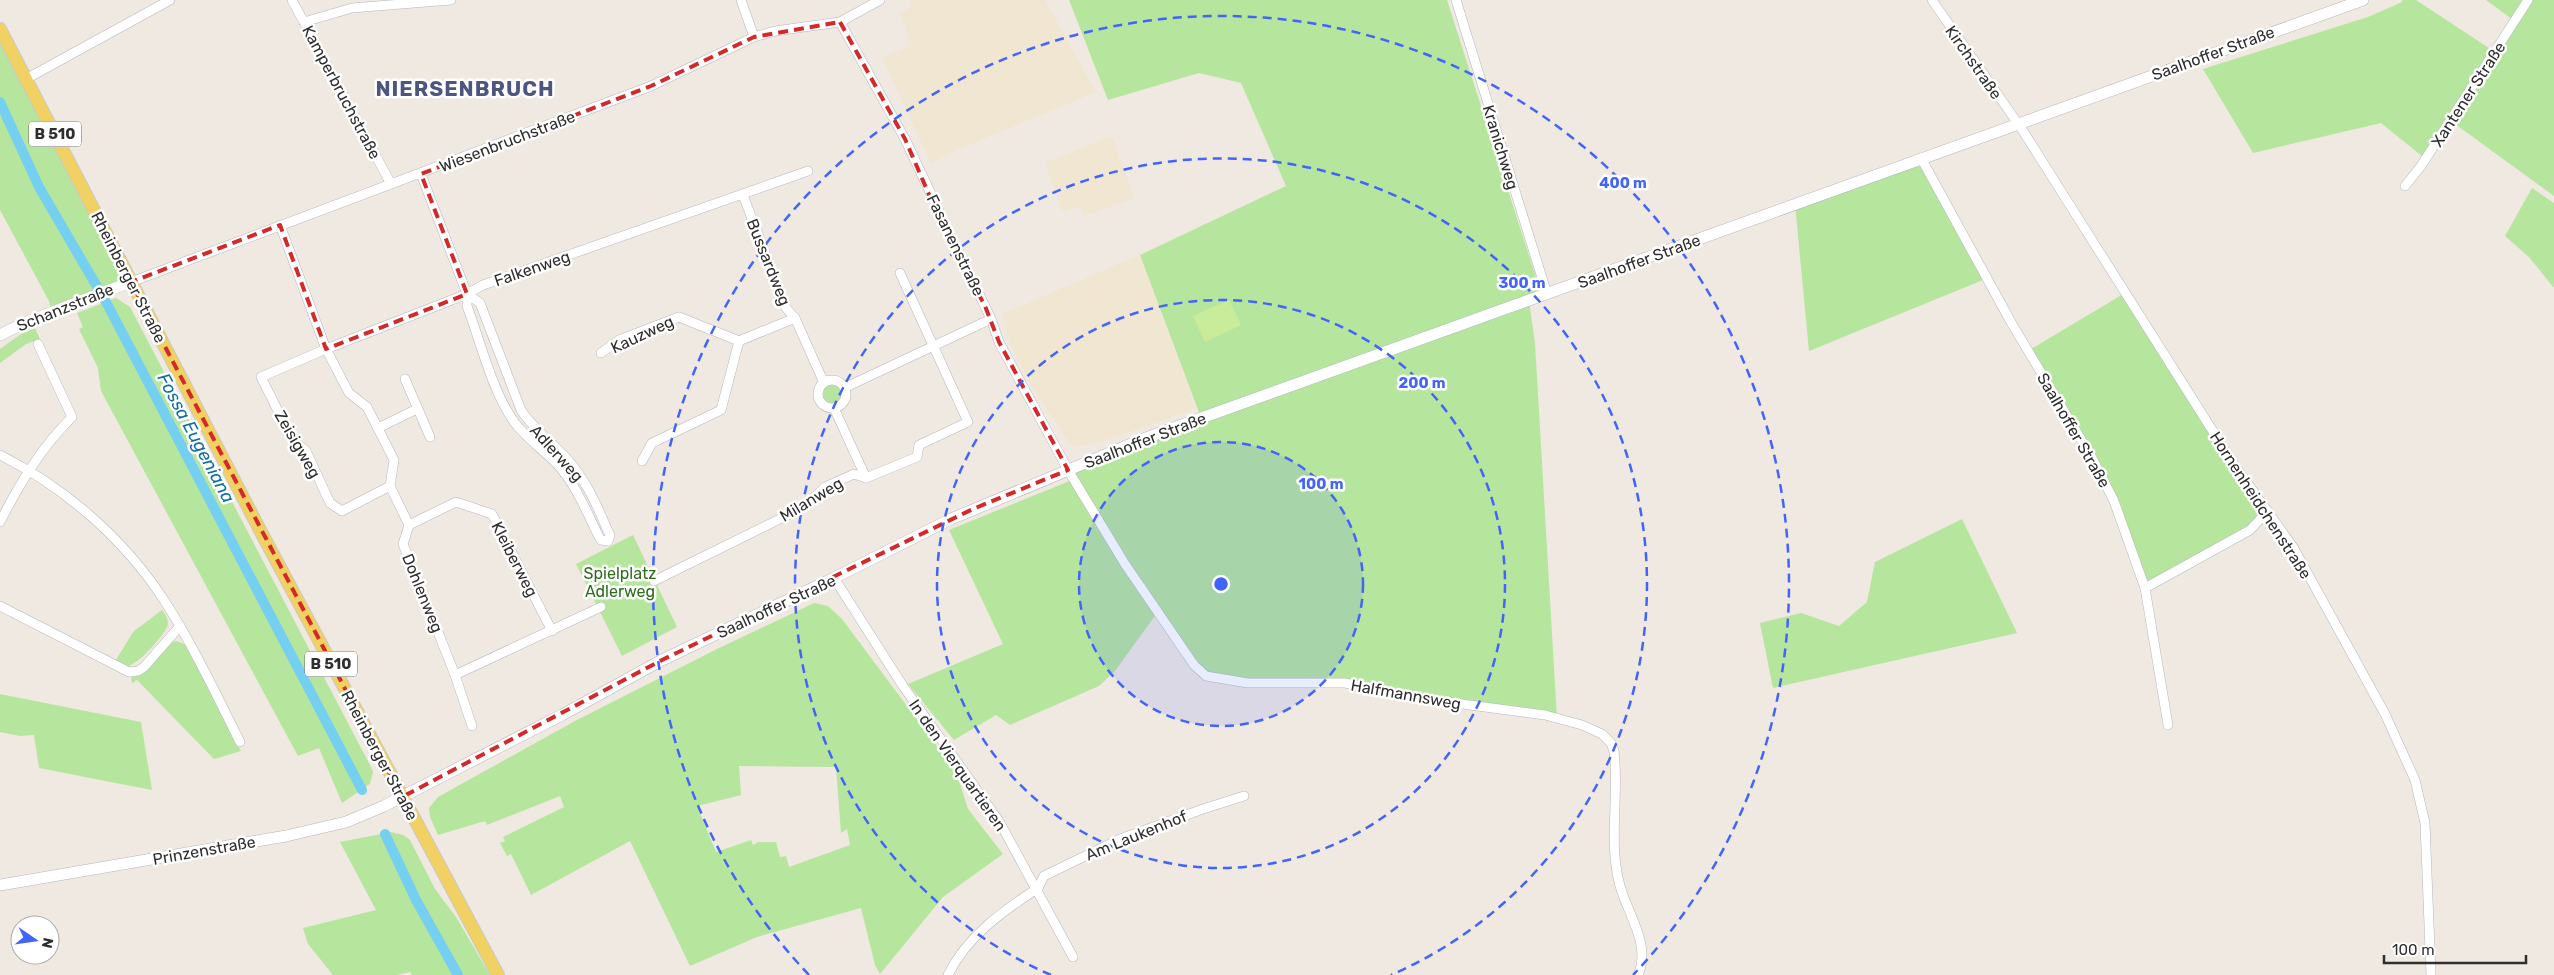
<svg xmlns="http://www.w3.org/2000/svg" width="2554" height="975" font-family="Rubik,sans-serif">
  <rect width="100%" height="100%" fill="#efe9e1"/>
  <!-- education -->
  <g fill="#f0e6d1">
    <polygon points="910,0 1045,0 1096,92 959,149 931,163 882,57 908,47 909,39 900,13 912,7"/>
    <polygon points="1112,136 1134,198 1084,216 1080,206 1063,212 1045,163"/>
    <polygon points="1140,255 1196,409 1100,442 1072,447 1032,387 1010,344 1002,314"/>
  </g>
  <!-- green -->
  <g fill="#b6e59e" fill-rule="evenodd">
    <polygon points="1069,0 1447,0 1542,296 1529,301 1535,343 1557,719 1341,682 1261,684 1196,672 1157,613 1115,671 1099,686 1010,725 996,715 954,740 908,684 1003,644 949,530 1072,480 1068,470 1201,418 1140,255 1286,186 1241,83 1199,73 1108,100"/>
    <polygon points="2402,0 2416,0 2492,50 2423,157 2381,123 2253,153 2203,69 2368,17 2402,2"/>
    <polygon points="2486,0 2524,0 2512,19"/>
    <polygon points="2532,0 2554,0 2554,196 2455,124 2455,121"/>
    <polygon points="0,28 131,281 51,309 49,301 0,210"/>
    <polygon points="1921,158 1988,278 1809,351 1795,204"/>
    <polygon points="2532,188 2554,203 2554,288 2529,257 2505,236"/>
    <polygon points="2125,293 2268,511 2250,530 2145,588 2113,501 2028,351"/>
    <polygon points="116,298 130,307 371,767 373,772 370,784 342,803 319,748 298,756 101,391 98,368 79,329 83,327 77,313"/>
    <polygon points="35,328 40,339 26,344 0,363 0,349 21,334"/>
    <circle cx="832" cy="394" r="9"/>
    <polygon points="1962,519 2017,633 1773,688 1760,623 1801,613 1839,626 1867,602 1875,562"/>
    <polygon points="633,535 677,627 622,656 576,564"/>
    <path d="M814,603l14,3 14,13 106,142 9,13 11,35 35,45 -60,43 -63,77 -5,-9 -14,-57 -104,29 -67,29 -60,-125 -99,54 -20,-41 -4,2 -7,-13 5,-2 -2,-4 61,-30 -4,-11 -73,29 -2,-4 -47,14 -8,-18 -1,-9 9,-11 137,-76 142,-72zM739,766l97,1 5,66 6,-4 3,16 -61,22 -3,-11 -6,1 -4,-15h-18l-5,3 -2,-5 -35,12 -19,-46 44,-11z"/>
    <path d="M162,610c3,4 6,8 6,14 -1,9 -31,41 -40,42l-12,-6 17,-28z"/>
    <polygon points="177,641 186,645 241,751 214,759 137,680 132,683 131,678 145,672 171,642"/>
    <polygon points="0,694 141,722 152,790 39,768 34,735 20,736 0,732"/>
    <polygon points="391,832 403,835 410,840 435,889 456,917 490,975 412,975 410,972 396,975 333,975 308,944 303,928 376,910 340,842"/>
  </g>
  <!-- pitch -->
  <polygon fill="#c9ec9a" points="1229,300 1241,325 1205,342 1193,316"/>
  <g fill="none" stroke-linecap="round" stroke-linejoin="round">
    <!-- canal -->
    <g stroke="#75cff0" stroke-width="10">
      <polyline points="0,102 39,187 106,302 362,790"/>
      <polyline points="385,834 416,900 458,975"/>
    </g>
    <!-- street casing -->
    <g stroke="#b4b7c1" stroke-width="10">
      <g id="street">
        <polyline points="292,0 391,184"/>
        <polyline points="741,0 754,37"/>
        <polyline points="1456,0 1547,294"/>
        <polyline points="1932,0 2023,131 2233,463 2293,547 2385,714 2415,780 2425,823 2431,975"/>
        <polyline points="304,22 352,8 451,0"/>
        <path d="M840,22l65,117 34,72 4,16 16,25 32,67 8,23 69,128 57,94 69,101 12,11 42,7h97l72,15 128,17 37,10 20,9 9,9 3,8c6,47 -8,98 9,144 9,25 27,53 15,80"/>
        <polyline points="26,79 170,0"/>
        <polyline points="1921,158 2012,324 2091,456 2114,501 2145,588 2168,725"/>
        <path d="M421,174l46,120v12c13,34 26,88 48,117 11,15 27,26 41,40 19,20 30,47 42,72l3,5 7,1 2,-6 -3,-6c-10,-24 -21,-48 -38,-68 -16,-18 -35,-31 -48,-51l-41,-107 -13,-9"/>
        <polyline points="2405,186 2421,166 2528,0"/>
        <polyline points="743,195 786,308 795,318 824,383"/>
        <polyline points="280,225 326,349 349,393 367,407 394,460 390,486 409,525 403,544 455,675 601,607"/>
        <polyline points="131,282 651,86 754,37 775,31 840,22 880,0"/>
        <polyline points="601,353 619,340 679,317 739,341"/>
        <polyline points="405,379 430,437"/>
        <circle cx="832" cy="394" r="14"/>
        <polyline points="844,388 991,319"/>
        <polyline points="834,408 866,478"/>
        <polyline points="378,428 417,409"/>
        <path d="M0,455c66,33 124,84 164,145 29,45 52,94 76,142"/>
        <polyline points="642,461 652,443 721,410 739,341 795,318"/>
        <polyline points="390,486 342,511 330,503 306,451 292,439 261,377 326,349 467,294 483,285 808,171"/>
        <path d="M0,522c20,-39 41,-74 72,-105l-34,-73"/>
        <polyline points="409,525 456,502 492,514 552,631"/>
        <polyline points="834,578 903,686 999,821 1073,957"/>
        <polyline points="654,581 804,507 825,487 854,474 866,478 917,457 919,445 968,422 900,273"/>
        <polyline points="2145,588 2250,530 2268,511"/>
        <polyline points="0,606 129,672 138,671 144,667 180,626"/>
        <polyline points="455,675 472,726"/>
        <polyline points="1038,888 1044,876 1120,839 1203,809 1244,796"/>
        <path d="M948,975c19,-39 55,-64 90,-87"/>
      </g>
    </g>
    <!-- secondary casing -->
    <g stroke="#b4b7c1" stroke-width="12">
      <g id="secondary">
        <polyline points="0,335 24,323 131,282"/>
        <polyline points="0,885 286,836 346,822 384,806 562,715 662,660 834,578 951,519 1143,439 2363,0"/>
      </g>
    </g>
    <!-- primary casing -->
    <g stroke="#c9c9c9" stroke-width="14">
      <polyline id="primary" points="0,29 261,532 498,975"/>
    </g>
    <!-- street -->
    <use href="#street" stroke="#fff" stroke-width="9"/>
    <!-- secondary -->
    <use href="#secondary" stroke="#fff" stroke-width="11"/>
    <!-- primary -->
    <use href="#primary" stroke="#f2d163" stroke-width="12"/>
  </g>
  <!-- marked area -->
  <path fill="none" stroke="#d62828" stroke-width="4" stroke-dasharray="10 6" stroke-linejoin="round" d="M840,22l65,117 38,88 42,79 14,36 69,128 -95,39 -311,151 -260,137 -271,-515 149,-57 46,124 141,-55 -46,-120 230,-88 103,-49z"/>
  <!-- distance rings -->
  <circle cx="1221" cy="584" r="142" fill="#4264fb" fill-opacity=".12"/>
  <g fill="none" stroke="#4264fb" stroke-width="2.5" stroke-dasharray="9 6">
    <circle cx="1221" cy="584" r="142"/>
    <circle cx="1221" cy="584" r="284"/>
    <path d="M1051 975A426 426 0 1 1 1391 975"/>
    <path d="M809 975A568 568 0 1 1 1633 975"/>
  </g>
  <g text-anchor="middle" stroke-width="5" stroke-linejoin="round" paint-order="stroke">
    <!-- shield labels -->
    <g fill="#fff" stroke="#6d6d6d" stroke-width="1">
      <rect x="29" y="121.5" width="52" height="25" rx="4"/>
      <rect x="305" y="651.5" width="52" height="25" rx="4"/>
    </g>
    <g font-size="15" font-weight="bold" fill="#2e2e2e">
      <text x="55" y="139">B 510</text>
      <text x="331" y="669">B 510</text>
    </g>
    <!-- street labels -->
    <g font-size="16" fill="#2e2e2e" stroke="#fff">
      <text transform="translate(2213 53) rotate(-20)" y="6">Saalhoffer Straße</text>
      <text transform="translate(1974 62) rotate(55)" y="6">Kirchstraße</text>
      <text transform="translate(342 92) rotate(62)" y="6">Kamperbruchstraße</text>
      <text transform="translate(2468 94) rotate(-57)" y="6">Xantener Straße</text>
      <text transform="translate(507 141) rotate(-21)" y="6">Wiesenbruchstraße</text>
      <text transform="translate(1501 147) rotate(73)" y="6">Kranichweg</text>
      <text transform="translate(956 245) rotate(64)" y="6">Fasanenstraße</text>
      <text transform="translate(1639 261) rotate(-20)" y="6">Saalhoffer Straße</text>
      <text transform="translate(769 262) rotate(68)" y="6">Bussardweg</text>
      <text transform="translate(532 268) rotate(-19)" y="6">Falkenweg</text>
      <text transform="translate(129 277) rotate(63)" y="6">Rheinberger Straße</text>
      <text transform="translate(65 307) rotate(-22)" y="6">Schanzstraße</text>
      <text transform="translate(642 334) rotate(-25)" y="6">Kauzweg</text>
      <text transform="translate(2074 430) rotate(60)" y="6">Saalhoffer Straße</text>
      <text transform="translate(1145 440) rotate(-21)" y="6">Saalhoffer Straße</text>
      <text transform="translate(298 444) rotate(60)" y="6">Zeisigweg</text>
      <text transform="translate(557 453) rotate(48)" y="6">Adlerweg</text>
      <text transform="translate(811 499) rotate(-31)" y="6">Milanweg</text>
      <text transform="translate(2261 505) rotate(57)" y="6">Hornenheidchenstraße</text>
      <text transform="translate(515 559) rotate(63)" y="6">Kleiberweg</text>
      <text transform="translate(423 593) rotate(68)" y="6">Dohlenweg</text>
      <text transform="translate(776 606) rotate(-25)" y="6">Saalhoffer Straße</text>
      <text transform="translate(1406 694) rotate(10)" y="6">Halfmannsweg</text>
      <text transform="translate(380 755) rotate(62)" y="6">Rheinberger Straße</text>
      <text transform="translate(958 765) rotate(55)" y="6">In den Vierquartieren</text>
      <text transform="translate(1136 835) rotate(-22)" y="6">Am Laukenhof</text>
      <text transform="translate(204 850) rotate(-10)" y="6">Prinzenstraße</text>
    </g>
    <!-- park labels -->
    <g font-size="16" fill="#2c6e1b" stroke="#fff">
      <text x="620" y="579">Spielplatz<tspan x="620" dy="18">Adlerweg</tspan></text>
    </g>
    <!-- water labels -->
    <g font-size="18" font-style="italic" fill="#0d6fa3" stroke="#fff">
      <text transform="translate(196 438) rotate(62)" y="6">Fossa Eugeniana</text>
    </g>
    <!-- district labels -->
    <g font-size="21" font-weight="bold" letter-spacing="1" fill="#4d5680" stroke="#fff">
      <text x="465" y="96">NIERSENBRUCH</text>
    </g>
  </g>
  <circle cx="1221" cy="584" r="8" fill="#4264fb" stroke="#fff" stroke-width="2.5"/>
  <g font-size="15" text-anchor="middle" font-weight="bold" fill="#4264fb" stroke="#fff" stroke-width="5" stroke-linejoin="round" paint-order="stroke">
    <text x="1623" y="188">400 m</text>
    <text x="1522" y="288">300 m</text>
    <text x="1422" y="388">200 m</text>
    <text x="1321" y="489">100 m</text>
  </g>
  <!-- north arrow -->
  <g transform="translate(35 940) rotate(103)"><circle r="24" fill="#ffffff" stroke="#ababab"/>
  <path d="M0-4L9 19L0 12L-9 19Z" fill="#4264fb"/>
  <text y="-8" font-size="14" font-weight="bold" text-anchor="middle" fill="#2e2e2e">N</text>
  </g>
  <!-- scale -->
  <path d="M2384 955v8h142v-8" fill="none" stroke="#2e2e2e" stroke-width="2.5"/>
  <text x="2392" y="955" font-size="15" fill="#2e2e2e" stroke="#ffffff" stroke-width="4" paint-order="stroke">100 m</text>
</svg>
